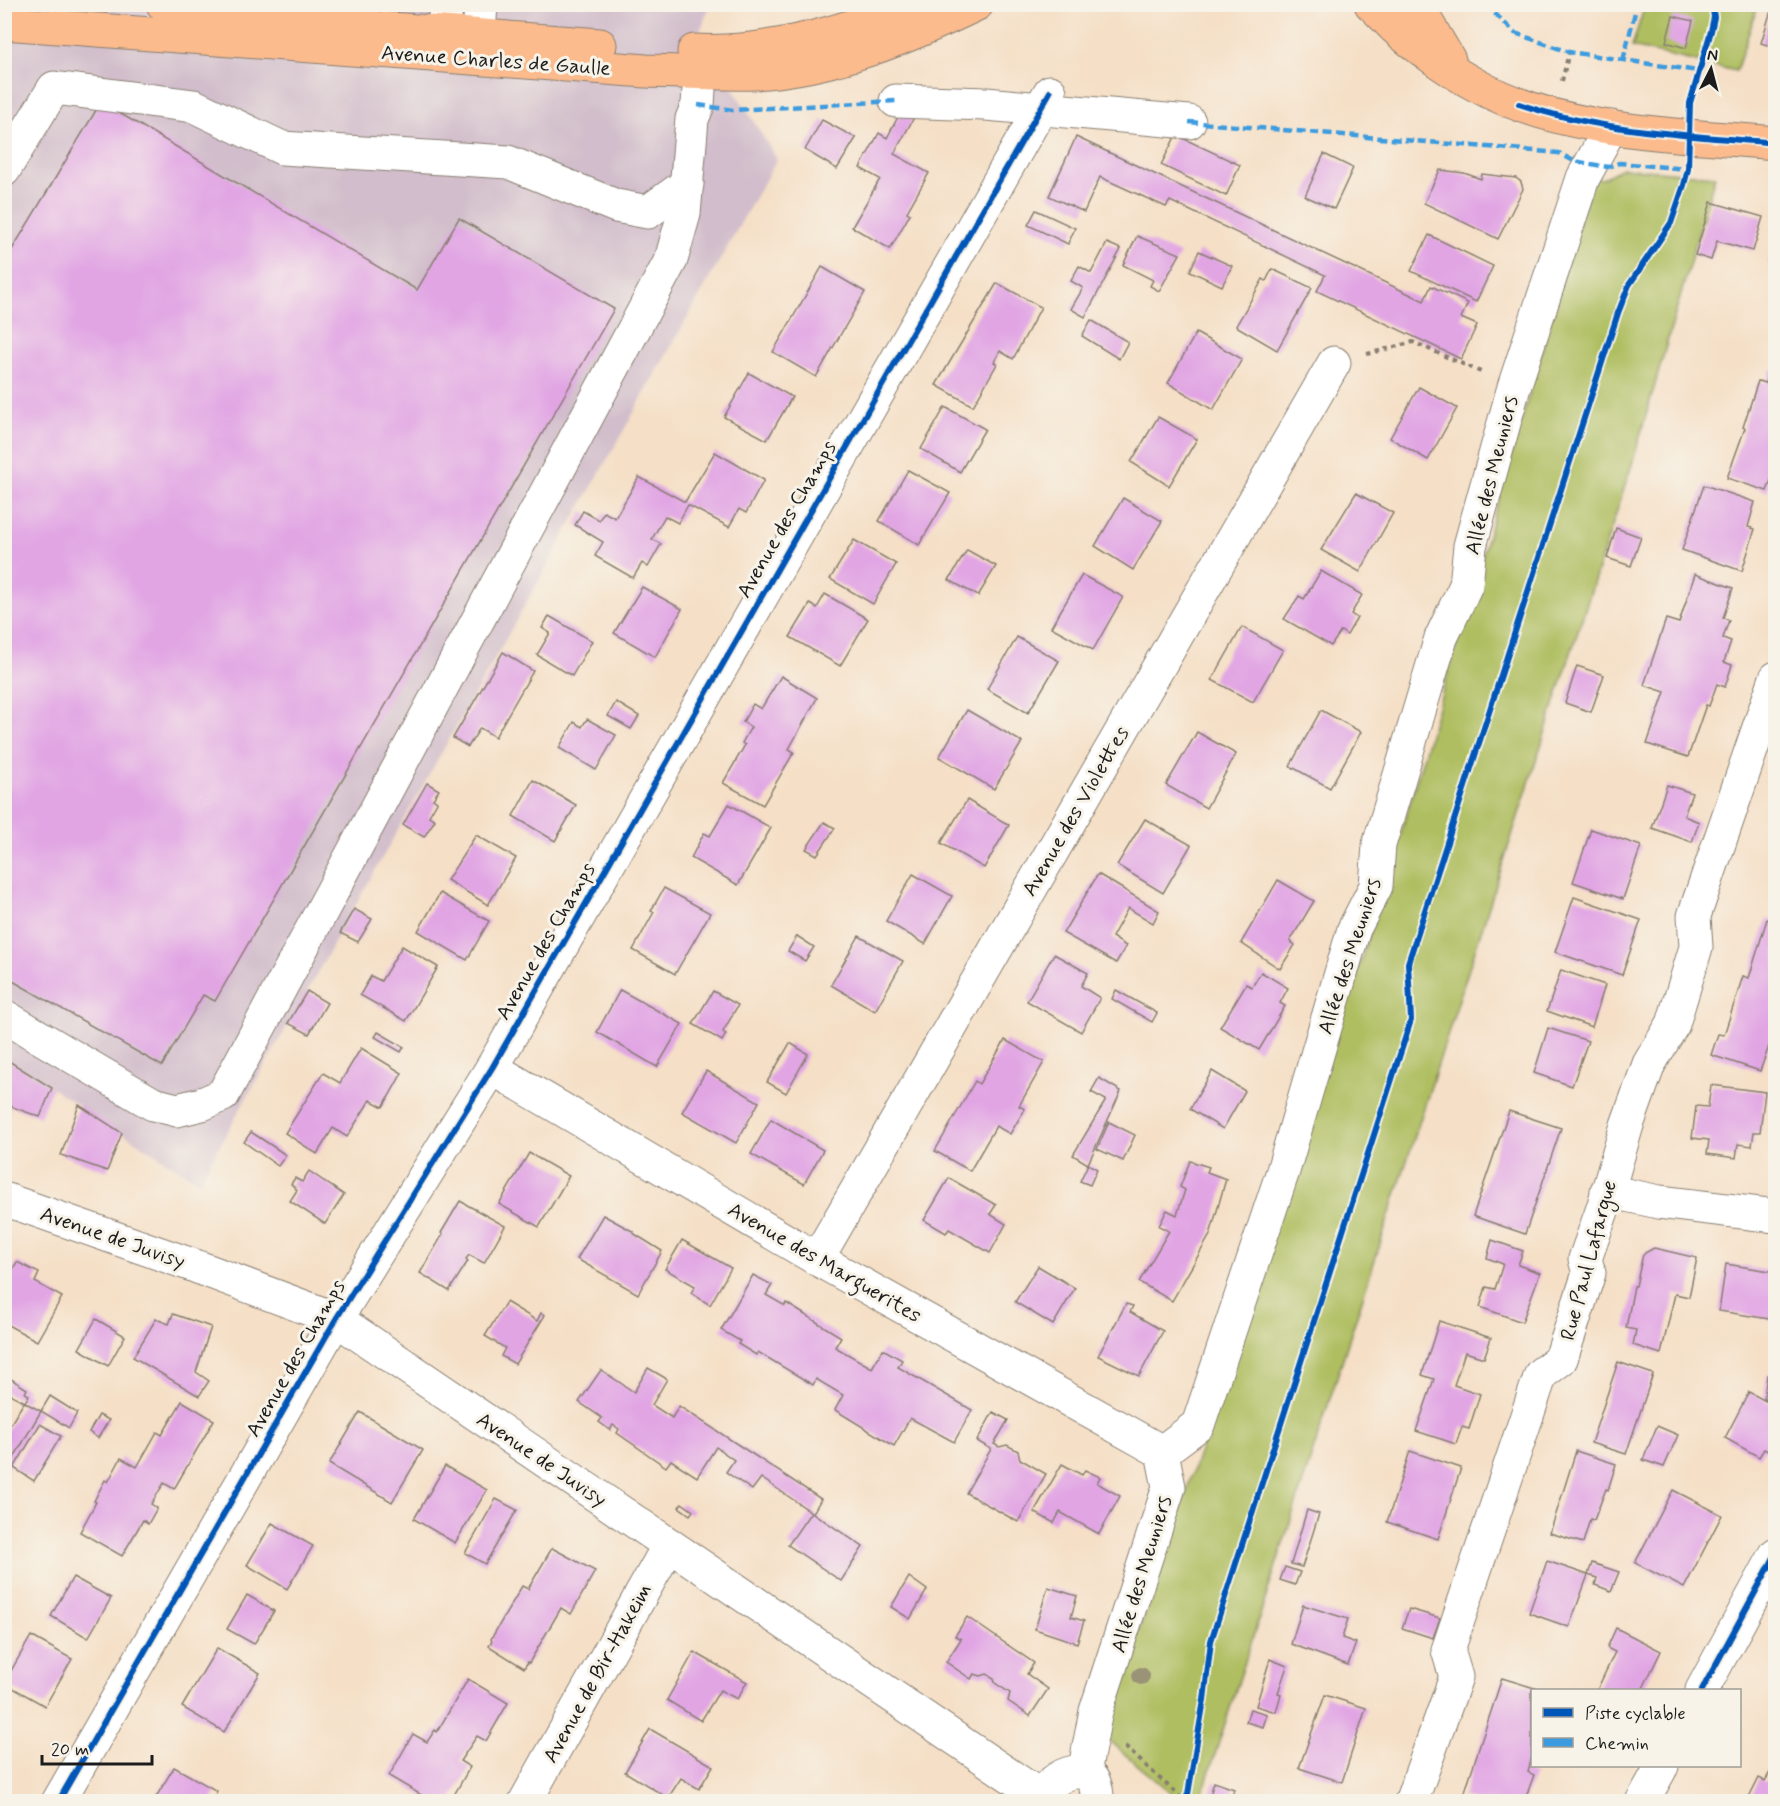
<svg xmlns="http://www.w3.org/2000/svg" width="1780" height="1806" font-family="Mynerve,sans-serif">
  <rect width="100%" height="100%" fill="#f7f3e8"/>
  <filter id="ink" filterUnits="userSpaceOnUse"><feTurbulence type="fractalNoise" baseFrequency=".0167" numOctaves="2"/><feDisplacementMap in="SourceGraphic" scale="12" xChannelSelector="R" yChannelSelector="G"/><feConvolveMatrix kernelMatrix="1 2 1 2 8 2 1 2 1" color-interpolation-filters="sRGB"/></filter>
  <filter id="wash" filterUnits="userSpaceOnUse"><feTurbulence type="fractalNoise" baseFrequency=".008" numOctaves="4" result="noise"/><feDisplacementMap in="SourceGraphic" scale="24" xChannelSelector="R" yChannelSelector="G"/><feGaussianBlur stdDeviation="1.35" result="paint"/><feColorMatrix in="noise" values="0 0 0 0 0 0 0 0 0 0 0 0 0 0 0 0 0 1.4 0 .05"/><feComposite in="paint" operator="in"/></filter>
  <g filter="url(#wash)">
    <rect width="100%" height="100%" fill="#f5dfc6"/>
    <!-- industrial -->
    <polygon fill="#d1bdcb" points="4,5 710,5 699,34 777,159 199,1182 5,1058"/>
    <!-- green -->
    <g fill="#afbe60" stroke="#666d3e" stroke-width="1.5">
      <polygon points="1645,5 1758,5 1736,71 1632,47"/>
      <polygon points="1622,168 1715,176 1632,464 1200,1801 1181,1801 1103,1736 1202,1445 1391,868 1590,186 1595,178 1602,179"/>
    </g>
    <g id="blocks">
      <!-- building -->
      <g fill="#e1a5e4">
        <polygon points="1773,4 1776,4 1776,48 1761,43"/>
        <polygon points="1673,16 1693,21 1686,48 1666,42"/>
        <polygon points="101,102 417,290 459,218 614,309 215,1001 203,995 162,1066 4,976 4,474 10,464 4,461 4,263"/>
        <polygon points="901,111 917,112 894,154 929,173 907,212 910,214 890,249 852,227 880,179 860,168 879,133 887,138"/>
        <polygon points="822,120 856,138 837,169 805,150"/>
        <polygon points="1176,135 1240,165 1226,196 1161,165"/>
        <polygon points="1076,137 1424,301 1431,286 1468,303 1461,318 1477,325 1461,359 1317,291 1325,275 1170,201 1166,207 1100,177 1084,212 1049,196"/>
        <polygon points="1324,154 1353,168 1334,209 1305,196"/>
        <polygon points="1440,170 1464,173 1481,179 1482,174 1516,178 1521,182 1523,189 1498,239 1424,203"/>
        <polygon points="1711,202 1763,217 1753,251 1717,241 1711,260 1695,255"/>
        <polygon points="1036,210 1075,228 1068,244 1028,225"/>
        <polygon points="1429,235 1493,266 1476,302 1411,271"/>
        <polygon points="1137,236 1180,254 1159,291 1150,286 1153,280 1123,265"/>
        <polygon points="1775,241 1776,241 1776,265 1768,263"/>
        <polygon points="1107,243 1121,249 1085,317 1071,309 1083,288 1071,281 1079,266 1091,273"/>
        <polygon points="1199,251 1232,266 1222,286 1190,271"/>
        <polygon points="822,267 865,292 816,377 773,352"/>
        <polygon points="1272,269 1312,288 1277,350 1236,326 1263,279 1266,281"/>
        <polygon points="997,283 1041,307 1013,359 1000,351 994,362 997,364 973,406 936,385"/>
        <polygon points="1091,320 1128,342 1119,359 1082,336"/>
        <polygon points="1196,333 1242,359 1213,410 1168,383"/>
        <polygon points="1771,369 1776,371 1776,467 1767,491 1727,478 1745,428 1743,427 1758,381 1766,383"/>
        <polygon points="749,373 792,397 767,440 724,417"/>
        <polygon points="1419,387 1457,408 1428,460 1390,438"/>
        <polygon points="945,407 985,429 960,472 921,449"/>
        <polygon points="1158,417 1197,439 1169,486 1131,462"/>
        <polygon points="715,452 764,480 746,513 739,509 729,527 688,505 678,523 665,516 652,539 661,544 648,567 642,563 633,578 595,556 603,542 575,525 583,511 599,520 604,512 615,518 639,477 685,502"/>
        <polygon points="908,470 950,493 919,545 879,521"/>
        <polygon points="1704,485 1755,502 1748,527 1755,529 1742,571 1682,550"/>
        <polygon points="1356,493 1393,513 1360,572 1321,550"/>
        <polygon points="1123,498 1162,521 1133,570 1095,546"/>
        <polygon points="1616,528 1641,537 1631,566 1607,558"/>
        <polygon points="854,540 896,564 873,604 830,579"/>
        <polygon points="967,550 996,566 978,596 949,580"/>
        <polygon points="1321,571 1362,595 1351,614 1357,618 1347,635 1341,631 1331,646 1284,619 1299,596 1304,599"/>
        <polygon points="1695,574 1733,588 1723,618 1729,620 1723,638 1731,641 1724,662 1732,665 1725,687 1717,684 1709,706 1706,705 1688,757 1647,744 1665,692 1644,685 1666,619 1679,623"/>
        <polygon points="1082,575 1123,597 1093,650 1051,627"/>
        <polygon points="642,587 682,609 655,657 614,633"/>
        <polygon points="825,594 868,619 840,666 790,637 810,604 817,608"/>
        <polygon points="549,616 592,641 572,676 537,655 550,633 542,628"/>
        <polygon points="1242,627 1283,650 1253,702 1212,680"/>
        <polygon points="1017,637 1059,661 1028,713 987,689"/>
        <polygon points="503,652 533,671 495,737 480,728 468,747 453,738"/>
        <polygon points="1577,666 1604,675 1591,712 1565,703"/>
        <polygon points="781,676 817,698 789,749 794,752 763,805 723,783 745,745 742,743 751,727 743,722 753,704 761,709"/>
        <polygon points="616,702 639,716 631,729 608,716"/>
        <polygon points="967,710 1022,742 994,789 939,757"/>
        <polygon points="1321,710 1361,732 1330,788 1290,766"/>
        <polygon points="587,719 616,735 596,770 559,748 574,722 582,727"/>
        <polygon points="1197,732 1236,754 1206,808 1166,785"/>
        <polygon points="533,780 576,805 555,841 513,816"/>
        <polygon points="427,783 439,790 433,799 437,802 429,816 435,820 424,837 403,825"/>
        <polygon points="1667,785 1692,793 1684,816 1699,822 1692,842 1652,828"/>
        <polygon points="967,800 1009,825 984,868 941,843"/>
        <polygon points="729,804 771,828 738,885 691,858 704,833 710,836"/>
        <polygon points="1145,819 1191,845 1163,893 1117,865"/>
        <polygon points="824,822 835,828 817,855 806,849"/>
        <polygon points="1591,829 1641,846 1623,899 1573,882"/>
        <polygon points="476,835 516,858 488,905 447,880"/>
        <polygon points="913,874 952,896 925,944 886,921"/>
        <polygon points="1098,874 1159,911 1153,923 1128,908 1112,937 1126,946 1116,963 1063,933"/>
        <polygon points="1278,880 1314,901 1290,941 1295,945 1280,969 1241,943"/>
        <polygon points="664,888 710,913 675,974 633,950 654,912 651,911"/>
        <polygon points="440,893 489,921 467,960 418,931"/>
        <polygon points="1574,897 1641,920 1622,975 1555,952"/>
        <polygon points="354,909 372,919 358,942 340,933"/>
        <polygon points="1767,919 1776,922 1776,1027 1760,1071 1711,1055 1718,1034 1724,1035 1743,976 1749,978"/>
        <polygon points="797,936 814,947 805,961 788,951"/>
        <polygon points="859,936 903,961 875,1011 831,985"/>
        <polygon points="402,946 438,967 406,1021 360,995 371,976 381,981"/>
        <polygon points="1054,954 1088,973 1081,986 1100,998 1081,1032 1027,1001"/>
        <polygon points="1561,970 1605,985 1592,1027 1547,1011"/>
        <polygon points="1261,972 1288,988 1280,1003 1285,1006 1259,1050 1220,1027 1246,984 1252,987"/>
        <polygon points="620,990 682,1024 657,1067 597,1032"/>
        <polygon points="1116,990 1157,1013 1152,1022 1112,999"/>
        <polygon points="307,991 327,1003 309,1034 288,1023"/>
        <polygon points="713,991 738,1005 723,1032 726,1034 722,1041 693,1024"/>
        <polygon points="1548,1028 1588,1041 1572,1086 1534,1073"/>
        <polygon points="378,1032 404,1047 401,1052 375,1037"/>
        <polygon points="1005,1040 1044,1062 1019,1106 1025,1109 1010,1134 996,1126 970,1171 935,1151 975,1081 979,1084"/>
        <polygon points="790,1043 808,1054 786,1093 767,1082"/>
        <polygon points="361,1048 402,1073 383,1107 370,1100 347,1137 333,1128 317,1154 285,1133 323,1073 340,1083"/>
        <polygon points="4,1058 52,1088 40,1117 10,1106 9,1114 4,1113"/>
        <polygon points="706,1071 759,1102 736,1143 682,1112"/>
        <polygon points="1212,1071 1245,1091 1223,1129 1190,1109"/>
        <polygon points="1099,1078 1121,1091 1088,1164 1097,1169 1090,1185 1080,1181 1088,1164 1073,1155 1106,1100 1091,1092"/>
        <polygon points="1711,1085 1765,1092 1760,1132 1754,1132 1752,1146 1738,1144 1736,1158 1707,1154 1709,1140 1692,1138 1696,1106 1708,1107"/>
        <polygon points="79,1105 122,1133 107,1171 61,1155"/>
        <polygon points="1509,1111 1561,1128 1525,1234 1473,1216"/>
        <polygon points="771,1119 823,1150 804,1184 751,1154"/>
        <polygon points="1109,1122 1135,1135 1123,1161 1097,1149"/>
        <polygon points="251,1132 286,1155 278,1166 244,1142"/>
        <polygon points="529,1153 569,1176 539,1227 499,1204"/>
        <polygon points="1190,1161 1209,1167 1207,1172 1226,1179 1210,1235 1172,1301 1139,1282 1169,1231 1159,1226 1167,1210 1177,1215 1185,1190 1180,1187"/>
        <polygon points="309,1171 344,1195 325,1224 290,1201 297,1190 291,1184 295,1178 302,1182"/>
        <polygon points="949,1178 996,1205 990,1214 1006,1224 990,1253 949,1229 946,1233 924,1220"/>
        <polygon points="460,1201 505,1226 484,1263 469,1255 466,1259 468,1261 449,1291 420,1273 443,1234 441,1233"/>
        <polygon points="603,1215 634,1232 633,1233 662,1251 638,1294 577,1259"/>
        <polygon points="682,1240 731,1268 710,1305 691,1293 695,1286 665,1269"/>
        <polygon points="1492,1240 1523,1251 1518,1265 1540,1273 1522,1322 1480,1307 1486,1287 1495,1289 1503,1264 1487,1258"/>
        <polygon points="1654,1248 1697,1258 1689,1297 1675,1294 1661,1354 1633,1345 1636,1330 1626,1328 1634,1286 1636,1286 1643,1254"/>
        <polygon points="17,1262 39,1273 35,1282 62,1297 37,1341 4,1323 4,1284"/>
        <polygon points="1726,1264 1776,1272 1776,1320 1719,1311"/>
        <polygon points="1038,1266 1075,1288 1053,1325 1015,1302"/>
        <polygon points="753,1275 772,1285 766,1295 785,1306 786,1303 841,1337 835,1347 872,1368 883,1349 902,1360 898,1367 972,1410 954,1442 910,1418 894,1446 835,1410 843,1395 816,1379 813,1385 758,1352 756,1355 738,1344 740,1341 721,1330"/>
        <polygon points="506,1302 537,1321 541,1313 545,1315 515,1364 501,1356 505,1348 485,1336"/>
        <polygon points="1126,1304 1133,1306 1130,1312 1163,1331 1139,1376 1098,1356"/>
        <polygon points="173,1314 211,1327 196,1372 209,1381 199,1396 133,1357 156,1319 169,1324"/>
        <polygon points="96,1319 125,1336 108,1366 79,1349"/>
        <polygon points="1439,1321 1491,1338 1484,1358 1465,1352 1454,1385 1480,1394 1469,1429 1462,1427 1456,1444 1416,1431 1434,1379 1422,1375"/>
        <polygon points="1618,1362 1653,1374 1626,1454 1591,1443"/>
        <polygon points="648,1368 667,1379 652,1405 672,1418 679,1406 821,1499 813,1513 863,1547 841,1581 788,1545 811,1512 782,1492 761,1478 752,1490 726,1472 734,1460 716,1447 697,1477 671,1460 666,1467 617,1433 619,1429 613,1425 610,1430 599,1422 602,1418 579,1402 601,1370 634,1392"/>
        <polygon points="1767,1375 1776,1376 1776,1455 1764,1449 1759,1457 1725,1438 1749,1392 1773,1405 1773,1400 1764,1399"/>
        <polygon points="11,1379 27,1389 25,1393 29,1395 25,1402 4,1391"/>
        <polygon points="50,1396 77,1413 69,1428 41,1411"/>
        <polygon points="182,1401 214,1420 174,1489 164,1483 151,1504 157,1508 148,1524 143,1520 122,1556 80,1532 96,1502 94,1501 105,1480 108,1482 121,1458 137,1467 157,1432 162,1435"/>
        <polygon points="24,1402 41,1411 4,1475 4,1435"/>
        <polygon points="360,1412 423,1450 392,1502 329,1464"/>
        <polygon points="993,1412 1008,1420 994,1444 999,1447 1007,1445 1018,1451 1020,1459 1046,1474 1018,1522 966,1493 991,1449 977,1441"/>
        <polygon points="99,1415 109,1420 98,1438 89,1432"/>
        <polygon points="40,1424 61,1436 34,1481 14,1468"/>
        <polygon points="1657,1426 1678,1435 1664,1467 1643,1460"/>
        <polygon points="1410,1451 1461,1468 1438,1539 1387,1522"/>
        <polygon points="1576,1451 1616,1464 1608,1490 1606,1489 1594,1520 1590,1519 1583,1543 1550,1533"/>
        <polygon points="1062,1464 1082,1475 1085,1470 1100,1477 1097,1483 1120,1496 1099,1534 1060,1512 1054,1523 1034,1512"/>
        <polygon points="445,1466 487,1490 455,1543 414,1519"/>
        <polygon points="1673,1490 1722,1515 1684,1588 1635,1563"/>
        <polygon points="496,1499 517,1510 485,1564 465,1553"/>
        <polygon points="682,1503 693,1511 690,1515 679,1507"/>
        <polygon points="1307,1510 1319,1514 1302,1567 1291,1564"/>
        <polygon points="272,1523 313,1546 287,1589 247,1565"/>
        <polygon points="552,1548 595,1571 571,1614 561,1608 529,1663 528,1662 524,1668 489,1646 492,1641 491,1639 522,1586 528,1589"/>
        <polygon points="1547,1561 1588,1575 1569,1627 1529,1613"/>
        <polygon points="1592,1563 1619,1572 1611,1591 1595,1585 1597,1578 1588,1575"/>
        <polygon points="1285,1567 1300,1572 1295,1585 1280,1580"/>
        <polygon points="73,1577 111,1598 88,1638 51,1616"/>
        <polygon points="909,1577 927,1590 910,1619 891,1607"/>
        <polygon points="1048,1587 1077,1596 1071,1617 1084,1621 1077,1643 1035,1629"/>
        <polygon points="247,1595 274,1611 254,1644 227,1629"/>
        <polygon points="1303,1605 1348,1619 1342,1638 1356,1643 1348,1665 1291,1644"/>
        <polygon points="1409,1609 1440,1618 1433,1638 1402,1628"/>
        <polygon points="967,1617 1034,1663 1027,1674 1048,1689 1030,1716 1008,1701 1010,1693 995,1683 994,1678 987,1674 981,1676 974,1674 971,1679 946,1662 961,1639 955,1636"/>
        <polygon points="1616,1628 1661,1651 1642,1690 1597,1690 1615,1652 1607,1648"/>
        <polygon points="31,1636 72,1659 45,1706 4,1683"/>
        <polygon points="217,1648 260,1673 224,1732 182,1707"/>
        <polygon points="694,1652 747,1682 737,1699 720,1690 701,1721 667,1700"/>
        <polygon points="1270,1659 1287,1666 1278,1693 1281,1694 1276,1712 1256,1706"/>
        <polygon points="1502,1678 1541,1690 1532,1690 1532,1756 1528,1772 1534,1775 1524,1802 1475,1802 1463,1797"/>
        <polygon points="468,1679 508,1703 486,1741 477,1736 460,1761 470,1767 450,1802 433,1802 389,1776 413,1734 427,1742 435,1730 437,1732"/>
        <polygon points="1325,1695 1366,1708 1342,1782 1299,1768"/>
        <polygon points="1250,1709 1267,1714 1263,1727 1246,1722"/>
        <polygon points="650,1729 713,1766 699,1789 681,1778 668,1798 625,1772"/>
        <polygon points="1776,1762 1776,1802 1748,1800 1759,1778 1765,1781"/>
        <polygon points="174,1767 217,1791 211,1802 153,1802"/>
        <polygon points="1214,1782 1234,1789 1230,1802 1208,1802"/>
      </g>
    </g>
  </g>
  <g filter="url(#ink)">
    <use href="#blocks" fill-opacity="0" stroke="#887e71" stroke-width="1.5"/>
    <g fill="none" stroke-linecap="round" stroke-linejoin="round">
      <!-- minor casing -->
      <g stroke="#887e71" stroke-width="35">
        <g id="minor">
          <polyline points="444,33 446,4"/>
          <polyline points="479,35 481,4"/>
          <polyline points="896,101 986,104 1189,122"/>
          <polyline points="4,170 54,88 194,106 282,148 508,162 616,206 648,212 687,184"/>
          <polyline points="4,1016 153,1104 177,1110 202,1104 223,1095 671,260 684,214 692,119 698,105 700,73"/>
          <polyline points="492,1068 817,1259 1162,1452"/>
          <polyline points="1607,1191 1659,1202 1776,1216"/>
          <polyline points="4,1199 195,1266 336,1319 1040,1796"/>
          <polyline points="817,1259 1334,363"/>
          <polyline points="1162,1452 1198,1425 1283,1171 1354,929 1376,886 1379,845 1441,638 1466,585 1470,546 1514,387 1583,178 1611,127"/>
          <polyline points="1702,1690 1776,1554"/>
          <polyline points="1084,1773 1096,1711 1169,1487 1162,1452"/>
          <polyline points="58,1802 336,1319 492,1068 1050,92"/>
          <polyline points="525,1802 669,1545"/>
          <path d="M1037,1802c14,-30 62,-49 60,0"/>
          <polyline points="1411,1802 1456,1677 1448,1650 1541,1374 1561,1359 1589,1273 1585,1259 1603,1208 1627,1125 1649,1064 1673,1024 1696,947 1694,916 1776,678"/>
          <polyline points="1642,1802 1662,1766"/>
        </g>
      </g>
      <!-- major casing -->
      <g stroke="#887e71" stroke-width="35">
        <g id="major">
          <polyline points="163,4 286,21 600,45"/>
          <path d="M1371,4c8,7 15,15 23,23 21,19 57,45 82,58 88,49 201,49 300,58"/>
          <polyline points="1416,4 1449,60"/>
          <path d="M4,23l642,48c36,1 73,3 109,2 79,-5 152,-35 222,-69"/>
          <path d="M694,51c76,4 150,-20 220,-47"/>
        </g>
      </g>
      <!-- path -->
      <g stroke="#887e71" stroke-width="4" stroke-dasharray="4.5 4.5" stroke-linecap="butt">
        <polyline points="1562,81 1569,52"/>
        <polyline points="1367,354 1413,342 1483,373"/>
        <polyline points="1125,1747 1186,1802"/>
      </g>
      <!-- minor -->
      <use href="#minor" stroke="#fff" stroke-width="33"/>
      <!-- major -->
      <use href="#major" stroke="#fbbb8d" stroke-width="33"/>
      <!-- quiet -->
      <g stroke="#3c9bdf" stroke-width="4.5" stroke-dasharray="9 4.5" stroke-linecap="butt">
        <polyline points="1485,4 1515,33 1569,52 1698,71"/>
        <polyline points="1623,61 1637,4"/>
        <polyline points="698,105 733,110 896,101"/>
        <polyline points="1189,122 1559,153 1574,161 1608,167 1619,163 1688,169 1687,172"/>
      </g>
      <!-- cycleway casing -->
      <g stroke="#f7f3e8" stroke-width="10">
        <g id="cycleway">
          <path d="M1519,104c82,28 170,31 257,39"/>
          <polyline points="1702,1690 1776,1554"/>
          <polyline points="1185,1800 1188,1794 1204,1700 1211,1641 1411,1020 1408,963 1618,313 1629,285 1671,223 1684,185 1688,169 1690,103 1711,31 1714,17 1712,4"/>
          <polyline points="58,1802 336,1319 492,1068 1050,92"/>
        </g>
      </g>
      <!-- cycleway -->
      <use href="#cycleway" stroke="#0057b8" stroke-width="6"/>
    </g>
    <!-- trees -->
    <circle fill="#9a9376" cx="1141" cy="1676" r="9"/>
  </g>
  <g text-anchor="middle" stroke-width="6" stroke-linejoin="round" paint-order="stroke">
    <!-- street labels -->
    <g font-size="21" fill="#1c1c1c" stroke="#f7f3e8">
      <text transform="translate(496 60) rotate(4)" y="7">Avenue Charles de Gaulle</text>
      <text transform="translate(1491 475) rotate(-76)" y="7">Allée des Meuniers</text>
      <text transform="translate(786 519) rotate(-60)" y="7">Avenue des Champs</text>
      <text transform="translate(1075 811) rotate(-60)" y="7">Avenue des Violettes</text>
      <text transform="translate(545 941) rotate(-60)" y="7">Avenue des Champs</text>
      <text transform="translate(1349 956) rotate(-72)" y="7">Allée des Meuniers</text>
      <text transform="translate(113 1237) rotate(19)" y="7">Avenue de Juvisy</text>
      <text transform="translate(1588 1260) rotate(-75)" y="7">Rue Paul Lafargue</text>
      <text transform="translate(825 1262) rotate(30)" y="7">Avenue des Marguerites</text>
      <text transform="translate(295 1358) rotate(-60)" y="7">Avenue des Champs</text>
      <text transform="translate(542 1459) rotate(34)" y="7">Avenue de Juvisy</text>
      <text transform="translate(1141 1574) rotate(-73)" y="7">Allée des Meuniers</text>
      <text transform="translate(597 1673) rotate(-61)" y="7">Avenue de Bir-Hakeim</text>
    </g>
  </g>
  <!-- margin -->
  <rect width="1780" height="1806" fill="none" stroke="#f7f3e8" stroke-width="24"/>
  <!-- legend -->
  <rect x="1531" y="1689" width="210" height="78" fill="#f7f3e8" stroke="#9f9d96" stroke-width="1.5"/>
  <rect x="1543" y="1708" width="30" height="9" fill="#0057b8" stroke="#9f9d96" stroke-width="1.5"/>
  <text x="1585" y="1719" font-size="18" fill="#1c1c1c">Piste cyclable</text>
  <rect x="1543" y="1738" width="30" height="9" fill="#3c9bdf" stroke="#9f9d96" stroke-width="1.5"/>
  <text x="1585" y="1749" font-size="18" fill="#1c1c1c">Chemin</text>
  <!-- north arrow -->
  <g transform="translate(1711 69) rotate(6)" stroke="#f7f3e8" stroke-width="4.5" paint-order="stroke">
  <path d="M0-4.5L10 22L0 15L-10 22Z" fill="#1c1c1c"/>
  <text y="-9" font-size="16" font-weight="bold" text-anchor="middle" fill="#1c1c1c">N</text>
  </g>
  <!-- scale -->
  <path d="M42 1755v9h110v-9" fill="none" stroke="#1c1c1c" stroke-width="3"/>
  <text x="51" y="1755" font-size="18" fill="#1c1c1c" stroke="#f7f3e8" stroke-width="4.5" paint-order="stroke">20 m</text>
</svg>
